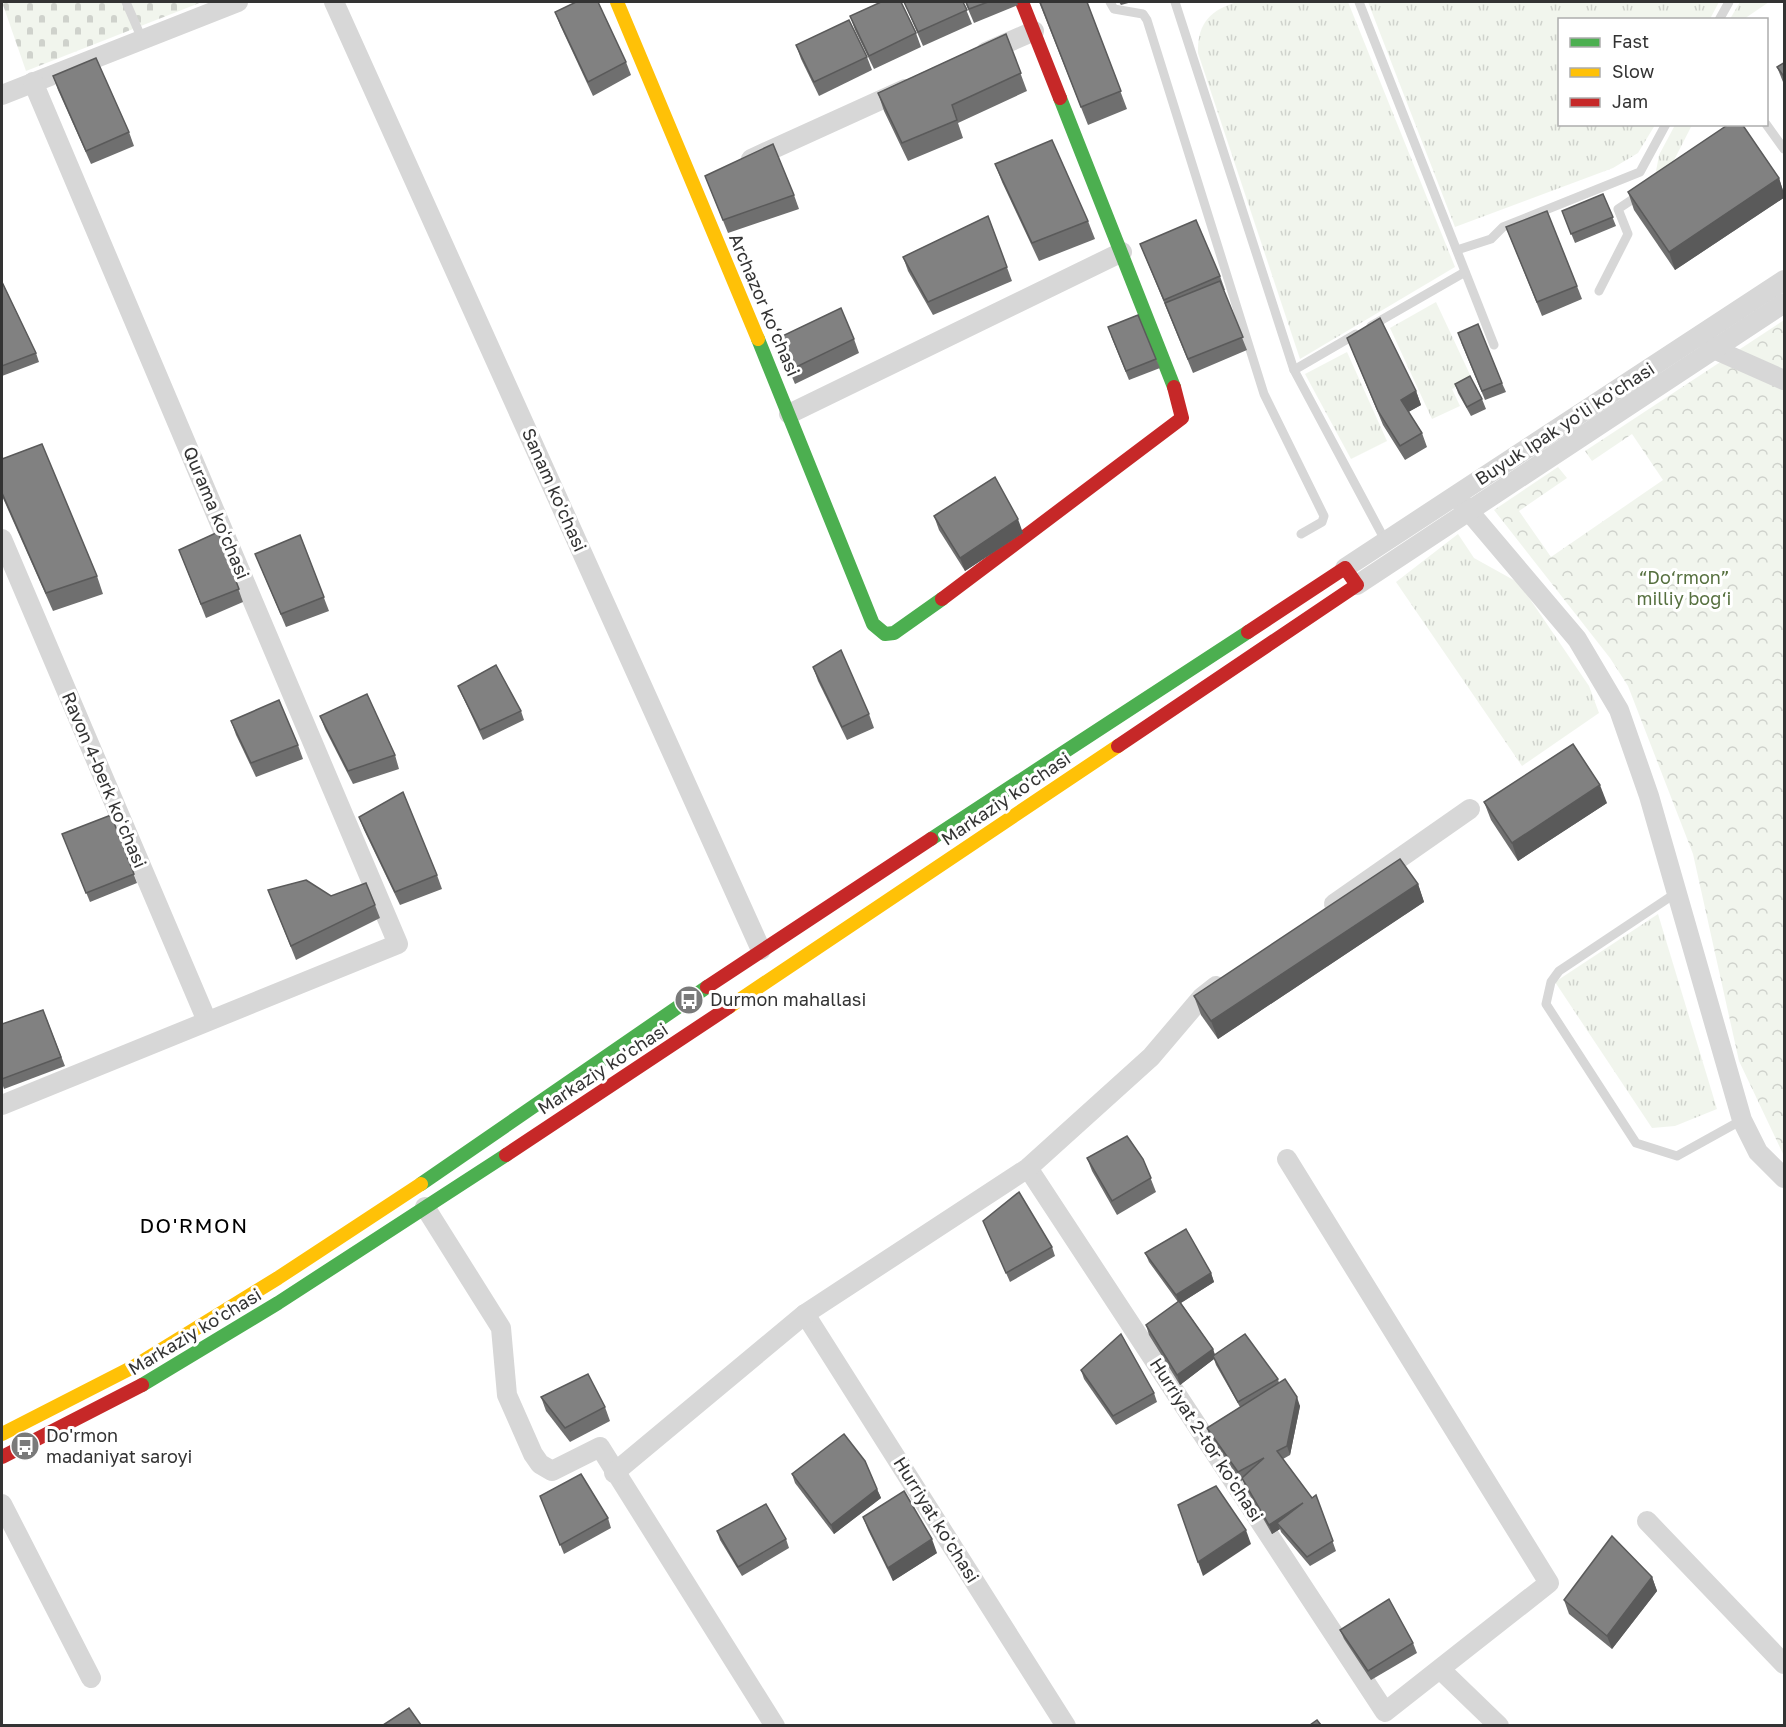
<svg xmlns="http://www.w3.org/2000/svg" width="1786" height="1727" font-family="'Golos Text',sans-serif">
  <defs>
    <pattern id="grass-tufts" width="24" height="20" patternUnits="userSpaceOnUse" patternTransform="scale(1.5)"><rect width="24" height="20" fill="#f1f5ed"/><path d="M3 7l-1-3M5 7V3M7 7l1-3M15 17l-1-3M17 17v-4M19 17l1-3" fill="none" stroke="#cfd2cc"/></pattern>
    <pattern id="forest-crowns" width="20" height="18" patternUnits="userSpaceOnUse" patternTransform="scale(1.5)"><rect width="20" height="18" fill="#f1f5ed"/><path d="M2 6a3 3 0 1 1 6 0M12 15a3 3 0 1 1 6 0" fill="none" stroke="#cfd2cc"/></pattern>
    <pattern id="cemetery-stones" width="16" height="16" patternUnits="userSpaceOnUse" patternTransform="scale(1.5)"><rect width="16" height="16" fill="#f1f5ed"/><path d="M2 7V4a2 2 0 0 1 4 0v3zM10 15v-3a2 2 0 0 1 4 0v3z" fill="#cfd2cc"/></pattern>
  </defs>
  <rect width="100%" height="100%" fill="#fff"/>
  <!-- grass -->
  <g fill="url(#grass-tufts)">
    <path d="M1237,2h111l107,265 -155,92 -102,-306c-1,-29 12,-43 39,-51z"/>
    <polygon points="1368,2 1719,2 1710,19 1560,20 1560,124 1655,125 1638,153 1613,168 1455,227"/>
    <polygon points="1740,2 1769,2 1744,19 1730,19"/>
    <polygon points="1675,125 1692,125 1668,172 1655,177 1659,155"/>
    <polygon points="1436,302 1472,379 1452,389 1460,406 1432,419 1390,328"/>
    <polygon points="1347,352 1387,441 1351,459 1305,374"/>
    <polygon points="1458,534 1474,558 1519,583 1589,686 1599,713 1522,766 1396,582"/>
    <polygon points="1658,914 1717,1109 1675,1126 1652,1128 1555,982"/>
  </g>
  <!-- forest -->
  <polygon fill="url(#forest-crowns)" points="1784,320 1784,1156 1739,1061 1693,854 1628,686 1610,658 1494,510 1558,467 1567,478 1519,511 1551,557 1663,480 1632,434 1592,461 1585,451"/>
  <!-- cemetery -->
  <polygon fill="url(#cemetery-stones)" points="2,2 202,2 26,71"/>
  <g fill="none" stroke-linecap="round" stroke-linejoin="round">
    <!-- lane -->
    <g stroke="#d7d7d7" stroke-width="9">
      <polyline points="126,2 142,39"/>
      <polyline points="1110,2 1114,9 1143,14 1147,20 1264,394 1324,516 1322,522 1301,534"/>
      <polyline points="1175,2 1294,370 1386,542"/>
      <polyline points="1359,2 1494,345"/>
      <polyline points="1719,20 1729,2"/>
      <polyline points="1766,124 1784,149"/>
      <polyline points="1457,250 1491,239 1503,227 1640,172 1666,124"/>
      <polyline points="1599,291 1628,234 1618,209 1639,195"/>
      <polyline points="1371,326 1465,272"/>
      <polyline points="1294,370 1356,334"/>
      <polyline points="1676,893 1559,971 1551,982 1546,1004 1636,1143 1677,1156 1742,1120"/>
    </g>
    <!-- street -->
    <g stroke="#d7d7d7" stroke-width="20">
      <polyline points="334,2 761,950"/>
      <polyline points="986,52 1034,31"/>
      <polyline points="2,95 238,2"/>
      <polyline points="751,159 905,89"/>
      <polyline points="1709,343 1714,349 1784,380"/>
      <polyline points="789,414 1122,252"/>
      <polyline points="1456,496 1577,639 1619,710 1649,796 1742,1120 1758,1152 1784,1178"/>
      <polyline points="2,539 207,1021"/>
      <polyline points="1345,568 1784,280"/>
      <polyline points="1357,585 1784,303"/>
      <polyline points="1334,904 1470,809"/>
      <polyline points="2,1105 398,944 33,82"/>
      <polyline points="1028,1168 1385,1712 1549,1583 1287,1159"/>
      <polyline points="425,1207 501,1328 507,1395 533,1454 540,1464 552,1471 600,1447 775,1726"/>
      <polyline points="805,1314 1066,1726"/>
      <polyline points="614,1473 805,1314 1028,1168 1151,1057 1202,997 1216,986"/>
      <polyline points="2,1504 91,1678"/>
      <polyline points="1647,1521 1784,1664"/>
      <polyline points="1441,1670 1499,1726"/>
    </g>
    <!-- fast -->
    <g stroke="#4caf50" stroke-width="14">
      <polyline points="1060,98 1174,387"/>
      <polyline points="758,339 873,624 885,634 894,633 942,599"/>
      <polyline points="931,839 1248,632"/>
      <polyline points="421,1184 707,987"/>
      <polyline points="142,1385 278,1303 506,1155"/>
    </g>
    <!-- slow -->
    <g stroke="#ffc107" stroke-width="14">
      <polyline points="617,2 758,339"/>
      <polyline points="729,1007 1118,746"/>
      <polyline points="2,1434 135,1366 278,1278 421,1184"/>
    </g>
    <!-- jam -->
    <g stroke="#c62828" stroke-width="14">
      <polyline points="1022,2 1060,98"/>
      <polyline points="942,599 1182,418 1174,387"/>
      <polyline points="1118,746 1357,585 1345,568 1248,632"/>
      <polyline points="707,987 931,839"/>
      <polyline points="506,1155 729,1007"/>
      <polyline points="2,1457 142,1385"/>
    </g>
  </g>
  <!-- wall -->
  <g fill="#6f6f6f">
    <polygon points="904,2 963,2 972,24 923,46"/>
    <polygon points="965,2 1017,2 1018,5 974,23"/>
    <polygon points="1039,2 1087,2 1127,109 1088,125"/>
    <polygon points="1119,2 1132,2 1121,5"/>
    <polygon points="555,12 626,62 631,75 593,96 560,25"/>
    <polygon points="850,16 916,33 921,47 874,69 855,30"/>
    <polygon points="1006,34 1027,91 958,123 963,138 908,161 884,111 878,93"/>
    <polygon points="796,45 867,57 872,70 819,96 801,59"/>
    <polygon points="1785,62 1785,87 1777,67"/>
    <polygon points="53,76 129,132 134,146 91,164 58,90"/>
    <polygon points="995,164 1088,221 1095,239 1039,261 1002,182"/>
    <polygon points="705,176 794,195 799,209 728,233"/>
    <polygon points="1779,178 1785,197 1675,270 1634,210 1628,192"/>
    <polygon points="1603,194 1616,226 1575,243 1562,211"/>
    <polygon points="988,216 1012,281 933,315 908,271 903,257"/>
    <polygon points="1506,227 1577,286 1582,299 1542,316"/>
    <polygon points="1140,244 1220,276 1225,290 1223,290 1247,350 1193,373"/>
    <polygon points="2,282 36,353 39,362 2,376"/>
    <polygon points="1111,336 1156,359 1160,368 1129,380"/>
    <polygon points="1347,338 1416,391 1421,405 1408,412 1422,433 1427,447 1405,460 1383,425"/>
    <polygon points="776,339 854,339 859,353 795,384"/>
    <polygon points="1461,342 1502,383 1506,392 1485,400"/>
    <polygon points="1455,384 1482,399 1486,409 1471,416 1458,393"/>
    <polygon points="2,459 97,576 103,594 53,611 2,496"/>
    <polygon points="934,516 1023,533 965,571 939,530"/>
    <polygon points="218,532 243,602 206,618 179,550"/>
    <polygon points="300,535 329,611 286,627 255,554"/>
    <polygon points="813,667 869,714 874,728 847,740 818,681"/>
    <polygon points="458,686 521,711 524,720 483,740 462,695"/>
    <polygon points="320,716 395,755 399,769 353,784 325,729"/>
    <polygon points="231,721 298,745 303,759 256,777 236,735"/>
    <polygon points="1484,802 1607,803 1518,861 1491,820"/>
    <polygon points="111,815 137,883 90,902 62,834"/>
    <polygon points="359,817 437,875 442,889 400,905 364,830"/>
    <polygon points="1418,884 1424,902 1218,1039 1201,1015 1194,996"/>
    <polygon points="268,890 331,896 375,905 380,918 296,960"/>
    <polygon points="43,1010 65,1066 4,1089 2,1083 2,1024"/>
    <polygon points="1087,1158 1143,1159 1156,1192 1117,1215 1092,1171"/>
    <polygon points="983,1221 1052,1247 1055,1256 1010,1282"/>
    <polygon points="1145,1253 1211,1273 1214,1282 1181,1303 1213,1349 1215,1355 1278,1379 1279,1383 1300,1406 1290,1455 1283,1459 1312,1498 1316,1495 1336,1551 1310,1566 1281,1532 1280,1529 1272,1534 1245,1487 1243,1480 1241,1481 1210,1437 1207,1428 1240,1407 1216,1365 1214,1359 1180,1385 1149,1335 1146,1325 1178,1302 1149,1262"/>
    <polygon points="1081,1370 1154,1393 1157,1402 1116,1425 1084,1379"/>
    <polygon points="541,1397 605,1407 610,1421 570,1442 546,1411"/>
    <polygon points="792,1474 877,1489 881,1498 834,1534 795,1483"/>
    <polygon points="544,1505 608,1518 611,1528 564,1554"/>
    <polygon points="863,1517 937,1553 893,1581 868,1530"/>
    <polygon points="717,1531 786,1539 789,1548 742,1576 720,1540"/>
    <polygon points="1652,1577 1657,1591 1612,1649 1569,1614 1564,1600"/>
    <polygon points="1340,1630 1413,1643 1417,1653 1371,1680 1344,1639"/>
  </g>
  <!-- shaded-wall -->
  <g fill="#5a5a5a">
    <polygon points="1779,178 1785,197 1675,270 1669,252"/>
    <polygon points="1416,391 1421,405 1405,414 1401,400"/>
    <polygon points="1018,519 1023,533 965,571 960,558"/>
    <polygon points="1600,785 1607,803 1518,861 1512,843"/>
    <polygon points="1418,884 1424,902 1218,1039 1211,1021"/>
    <polygon points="1211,1273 1214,1282 1179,1304 1176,1295"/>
    <polygon points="1213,1349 1216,1358 1213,1356 1214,1359 1180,1385 1177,1375"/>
    <polygon points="1297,1397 1300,1406 1290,1455 1287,1446"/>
    <polygon points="877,1489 881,1498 834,1534 831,1525"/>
    <polygon points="1303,1503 1277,1523 1280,1529 1272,1534 1269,1525"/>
    <polygon points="1246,1530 1251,1544 1203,1576 1198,1562"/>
    <polygon points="932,1539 937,1553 893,1581 888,1568"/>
    <polygon points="1652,1577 1657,1591 1612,1649 1607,1636"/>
  </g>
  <!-- building -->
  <g fill="#818181" stroke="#5a5a5a" stroke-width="1.5">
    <polygon points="576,2 598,2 626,62 588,82 555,12"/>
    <polygon points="881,2 901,2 916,33 869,56 850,16"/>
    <polygon points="904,2 963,2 967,10 918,32"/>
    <polygon points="966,2 988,2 969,9"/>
    <polygon points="1040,2 1087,2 1121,91 1081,107"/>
    <polygon points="849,20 867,57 814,82 796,45"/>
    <polygon points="1006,34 1021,73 952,105 957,120 902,143 878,93"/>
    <polygon points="96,58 129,132 86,151 53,76"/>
    <polygon points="1785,62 1785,78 1777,67"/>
    <polygon points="1729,124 1742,124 1779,178 1669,252 1628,192"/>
    <polygon points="1052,140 1088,221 1032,243 995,164"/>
    <polygon points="773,144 794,195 723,220 705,176"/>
    <polygon points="1603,194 1613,217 1571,234 1562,211"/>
    <polygon points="1547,211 1577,286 1537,302 1506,227"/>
    <polygon points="988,216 1007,267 928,302 903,257"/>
    <polygon points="1196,220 1220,276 1164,300 1140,244"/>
    <polygon points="1220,281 1243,337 1188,359 1165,303"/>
    <polygon points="2,282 36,353 2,366"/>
    <polygon points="841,308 854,339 790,370 776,339"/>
    <polygon points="1138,315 1156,359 1126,371 1108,327"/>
    <polygon points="1380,318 1416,391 1401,400 1422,433 1400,446 1378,411 1347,338"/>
    <polygon points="1478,324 1502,383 1482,391 1458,333"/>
    <polygon points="1470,376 1482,399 1467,407 1455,384"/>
    <polygon points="42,444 97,576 46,593 2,493 2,459"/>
    <polygon points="995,477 1018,519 960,558 934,516"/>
    <polygon points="218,532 239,589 201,604 179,550"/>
    <polygon points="300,535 324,597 281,614 255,554"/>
    <polygon points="841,650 869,714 842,727 813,667"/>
    <polygon points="496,665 521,711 480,730 458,686"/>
    <polygon points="367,694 395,755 348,771 320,716"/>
    <polygon points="279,700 298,745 251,763 231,721"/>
    <polygon points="1573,744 1600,785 1512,843 1484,802"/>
    <polygon points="403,792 437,875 395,892 359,817"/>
    <polygon points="111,815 134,874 86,893 62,834"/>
    <polygon points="1400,859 1418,884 1211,1021 1194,996"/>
    <polygon points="306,880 331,896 366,883 375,905 291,946 268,890"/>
    <polygon points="43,1010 61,1057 2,1079 2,1024"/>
    <polygon points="1127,1136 1143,1159 1151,1178 1112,1201 1087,1158"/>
    <polygon points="1019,1192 1052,1247 1006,1273 983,1221"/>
    <polygon points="1186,1229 1211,1273 1176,1295 1145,1253"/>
    <polygon points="1179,1301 1213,1349 1177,1375 1146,1325"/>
    <polygon points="1121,1334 1154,1393 1113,1416 1081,1370"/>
    <polygon points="1245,1334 1278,1379 1238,1402 1213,1356"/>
    <polygon points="588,1374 605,1407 565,1428 541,1397"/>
    <polygon points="1285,1379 1297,1397 1287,1446 1277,1451 1312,1498 1316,1495 1333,1541 1307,1557 1277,1523 1303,1503 1269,1525 1242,1478 1264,1458 1238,1472 1207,1428"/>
    <polygon points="844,1434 865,1461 877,1489 831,1525 792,1474"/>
    <polygon points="581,1474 608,1518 560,1545 540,1496"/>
    <polygon points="1216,1486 1246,1530 1198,1562 1178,1505"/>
    <polygon points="904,1491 932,1539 888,1568 863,1517"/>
    <polygon points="766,1504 786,1539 738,1567 717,1531"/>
    <polygon points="1612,1536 1652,1577 1607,1636 1564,1600"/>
    <polygon points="1389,1599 1413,1643 1368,1671 1340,1630"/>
    <polygon points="409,1708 421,1725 383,1725"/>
    <polygon points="1317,1720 1321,1725 1310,1725"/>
  </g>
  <!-- icons -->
  <defs>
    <g id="bus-disc" transform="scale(1.5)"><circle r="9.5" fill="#7a7a7a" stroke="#fff"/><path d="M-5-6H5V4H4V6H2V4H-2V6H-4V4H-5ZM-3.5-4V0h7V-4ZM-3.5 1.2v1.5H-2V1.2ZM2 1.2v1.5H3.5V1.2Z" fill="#fff"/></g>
  </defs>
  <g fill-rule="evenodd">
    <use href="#bus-disc" x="689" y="1000"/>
    <use href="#bus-disc" x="25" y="1446"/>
  </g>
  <g text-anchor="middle" stroke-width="6" stroke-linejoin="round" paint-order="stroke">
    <!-- street labels -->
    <g font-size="18" fill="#333" stroke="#fff">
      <text transform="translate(764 305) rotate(67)" y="6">Archazor ko‘chasi</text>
      <text transform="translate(1565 424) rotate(-33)" y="6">Buyuk Ipak yo'li ko'chasi</text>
      <text transform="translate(554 490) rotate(66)" y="6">Sanam ko'chasi</text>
      <text transform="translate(216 513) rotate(67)" y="6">Qurama koʻchasi</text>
      <text transform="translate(104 780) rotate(67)" y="6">Ravon 4-berk koʻchasi</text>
      <text transform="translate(1006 799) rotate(-34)" y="6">Markaziy ko'chasi</text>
      <text transform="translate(603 1069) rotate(-33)" y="6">Markaziy ko'chasi</text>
      <text transform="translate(195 1332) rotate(-31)" y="6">Markaziy ko'chasi</text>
      <text transform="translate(1206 1440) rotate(57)" y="6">Hurriyat 2-tor ko'chasi</text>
      <text transform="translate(936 1520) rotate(58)" y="6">Hurriyat ko'chasi</text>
    </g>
    <!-- park labels -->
    <g font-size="18" fill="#56703f" stroke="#fff">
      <text x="1684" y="584">“Do‘rmon”<tspan x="1684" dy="21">milliy bog‘i</tspan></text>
    </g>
    <!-- poi labels -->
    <g font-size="18" fill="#333" stroke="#fff" text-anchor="start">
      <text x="710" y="1006">Durmon mahallasi</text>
      <text x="46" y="1442">Do'rmon<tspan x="46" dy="21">madaniyat saroyi</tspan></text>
    </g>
    <!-- quarter labels -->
    <g font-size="21" letter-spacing="1.5" fill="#000" stroke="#fff">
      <text x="194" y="1233">DO'RMON</text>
    </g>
  </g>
  <!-- border -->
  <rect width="1786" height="1727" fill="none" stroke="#333333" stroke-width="6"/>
  <!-- legend -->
  <rect x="1558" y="18" width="210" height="108" fill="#ffffff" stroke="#adadad" stroke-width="1.5"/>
  <rect x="1570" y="38" width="30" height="9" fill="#4caf50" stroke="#adadad" stroke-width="1.5"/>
  <text x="1612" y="48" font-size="18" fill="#333333">Fast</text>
  <rect x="1570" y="68" width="30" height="9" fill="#ffc107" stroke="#adadad" stroke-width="1.5"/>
  <text x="1612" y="78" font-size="18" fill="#333333">Slow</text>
  <rect x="1570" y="98" width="30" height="9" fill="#c62828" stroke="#adadad" stroke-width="1.5"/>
  <text x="1612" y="108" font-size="18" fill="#333333">Jam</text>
</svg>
